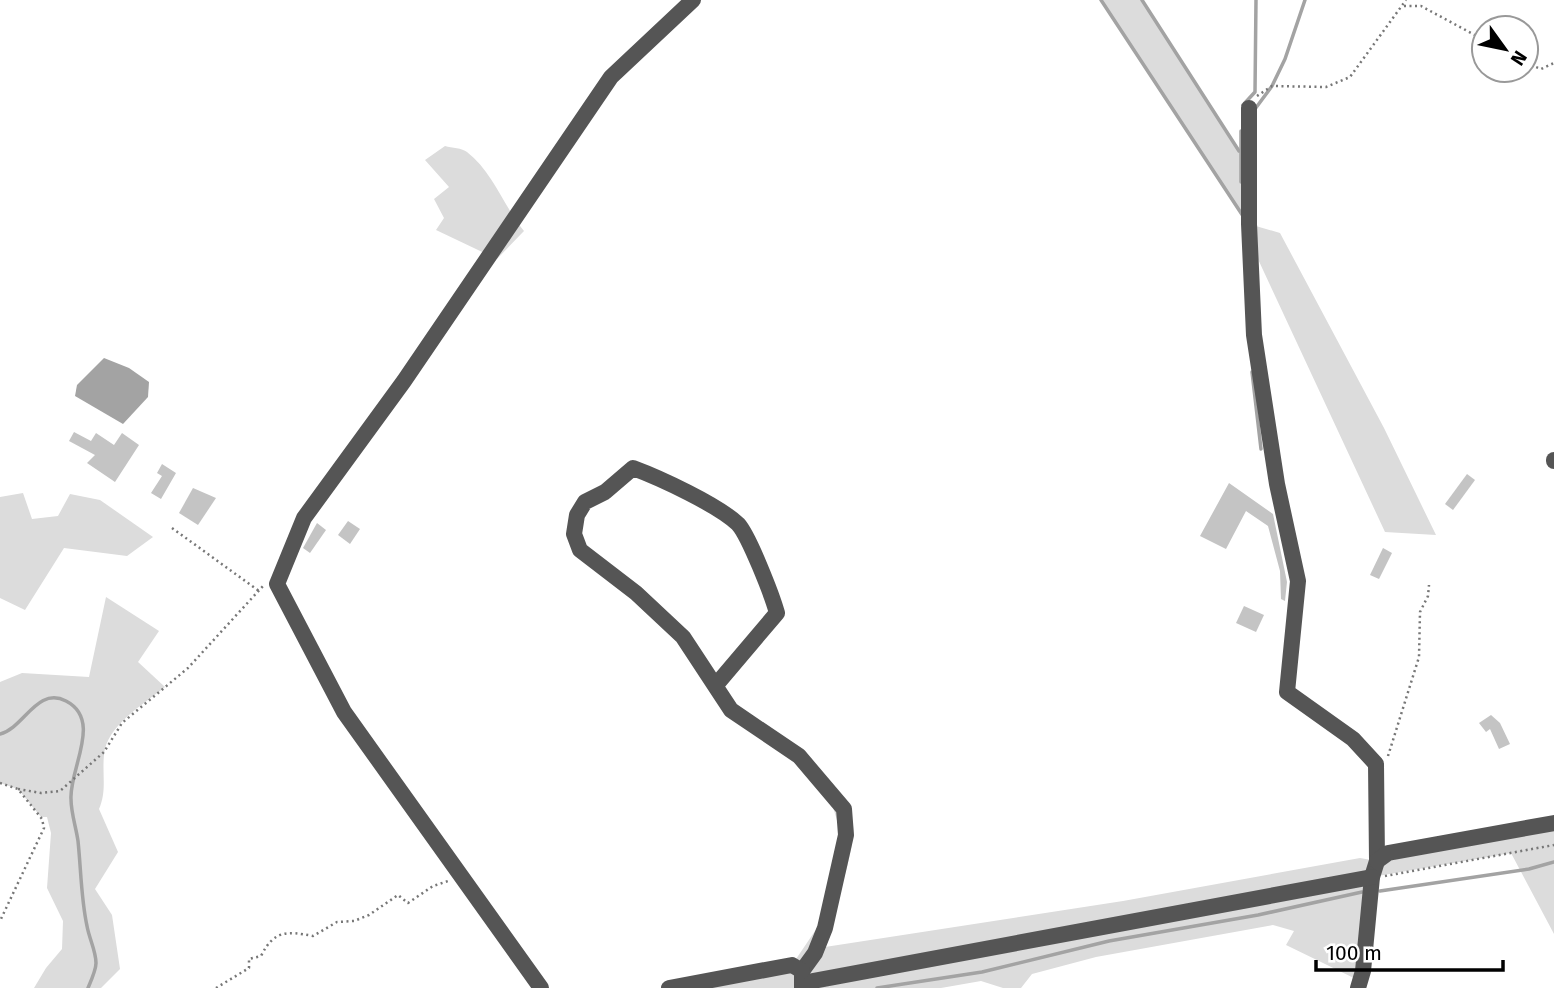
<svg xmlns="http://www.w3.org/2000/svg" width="1554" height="988" font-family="'Fira Sans',sans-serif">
  <rect width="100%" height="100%" fill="#fff"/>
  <!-- green -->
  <g fill="#dcdcdc">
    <polygon points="1101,0 1142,0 1249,167 1249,224 1280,233 1384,428 1436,535 1385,532 1250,242 1249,224"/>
    <path d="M445,146c7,2 17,2 22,6 26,20 37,55 57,79l-27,28 -61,-29 8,-12 -10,-19 15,-12 -24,-27z"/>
    <polygon points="23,493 32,519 58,516 70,494 100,500 153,537 127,556 64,548 25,610 0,598 0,497"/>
    <path d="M106,597l53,34 -21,31 27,25c-21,17 -59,39 -61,68 -2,20 3,36 -5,54l19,43 -23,37 17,26 8,54 -19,19h-67l12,-20 16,-19 1,-28 -16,-33 4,-55 -4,-16h-6l-23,-28 -18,-6v-101l22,-9 67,4z"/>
    <path d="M751,647l-28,39 17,30c36,26 120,68 113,121 -5,38 -21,74 -28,110l298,-46 237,-43 17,3 11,-8 166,-30v111l-43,-81 -139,24 -12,104 -74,-36 8,-14 -21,-6 -177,32 -64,17 -11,14h-18l-22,-7 -40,7h-272l123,-23 27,-40 22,-92 -10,-32 -38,-44 -57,-35 -20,-37z"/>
  </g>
  <!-- water -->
  <polygon fill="#a3a3a3" points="104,358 129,368 149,382 148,397 123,424 75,396 77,385"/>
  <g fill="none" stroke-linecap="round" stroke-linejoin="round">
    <!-- stream -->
    <g stroke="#a3a3a3" stroke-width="3.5">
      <polyline points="1101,0 1243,216"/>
      <polyline points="1142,0 1239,151"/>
      <polyline points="1243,105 1255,92 1256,0"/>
      <polyline points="1255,109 1272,86 1285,59 1305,0"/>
      <polyline points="1241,182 1241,131"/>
      <polyline points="1252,372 1261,449"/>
      <path d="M0,734c24,-6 37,-48 66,-33 37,19 3,68 5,98 0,14 5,28 7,42 3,28 3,58 9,85 2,12 9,25 9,37 0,7 -5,18 -8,25"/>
      <polyline points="1380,891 1529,869 1554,862"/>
      <polyline points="877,988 982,972 1109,941 1258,915 1362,892"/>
    </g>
  </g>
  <!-- building -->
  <g fill="#c4c4c4">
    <polygon points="74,432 91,441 96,433 114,445 122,433 139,445 115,482 87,463 95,455 69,441"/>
    <polygon points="162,464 176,473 161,499 151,493 162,476 157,473"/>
    <polygon points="1467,474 1475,480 1453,510 1445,504"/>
    <polygon points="1229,483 1273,514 1287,582 1285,601 1281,599 1280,571 1268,526 1246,511 1226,549 1200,536"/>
    <polygon points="193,488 216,498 198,525 179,513"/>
    <polygon points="348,521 360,529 350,544 338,535"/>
    <polygon points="317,523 326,530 310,553 303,548"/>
    <polygon points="1383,548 1392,553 1379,579 1370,575"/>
    <polygon points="1244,606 1264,615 1256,632 1236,623"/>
    <polygon points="1491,715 1500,723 1510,744 1499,749 1490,729 1486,732 1479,723"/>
  </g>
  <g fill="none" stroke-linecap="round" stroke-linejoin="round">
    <!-- path -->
    <g stroke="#777" stroke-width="2.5" stroke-dasharray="2 3.5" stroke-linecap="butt">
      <polyline points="1404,6 1421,6 1484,40"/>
      <polyline points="1526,63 1541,69 1554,63"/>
      <polyline points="1257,96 1272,86 1326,87 1350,77 1406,0"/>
      <polyline points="172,528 259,591"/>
      <polyline points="1388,756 1419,657 1420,612 1428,596 1429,585"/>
      <polyline points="0,783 18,789 42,819 44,828 0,921"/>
      <polyline points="18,789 41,793 60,791 104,752 122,723 188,668 263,586"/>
      <polyline points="1385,876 1554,845"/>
      <path d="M216,988l33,-20v-9l12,-3c13,-26 26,-25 52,-20l24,-14 17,-1 15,-6 29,-20 10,8 25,-17 15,-5"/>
    </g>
    <!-- minor -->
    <g stroke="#555" stroke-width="16">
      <polyline points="1249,108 1249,224 1254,335 1277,484 1298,581 1287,692 1353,739 1376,764 1377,861 1372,877 1363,971 1358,988"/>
      <polyline points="1554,460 1554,461"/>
      <path d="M716,685l61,-72c-5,-18 -28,-77 -39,-89 -20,-19 -78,-46 -105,-56l-28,24 -20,10 -8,13 -3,19 6,16 56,43 47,44 48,73 68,46 45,53 2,26 -21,93 -10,25 -13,18v17"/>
      <polyline points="1377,861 1388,853 1554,823"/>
      <polyline points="802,983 1372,877"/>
      <polyline points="541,988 344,712 277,584 304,518 404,381 611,77 693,0"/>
      <polyline points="669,988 792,965 802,971"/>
    </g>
  </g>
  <!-- north arrow -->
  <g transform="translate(1505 49) rotate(123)"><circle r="33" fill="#ffffff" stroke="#999999" stroke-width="2"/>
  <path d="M0-5L12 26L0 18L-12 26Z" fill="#000000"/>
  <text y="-10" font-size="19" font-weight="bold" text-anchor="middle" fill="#000000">N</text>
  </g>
  <!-- scale -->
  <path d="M1316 960v10h187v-10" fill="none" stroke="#000000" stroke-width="3.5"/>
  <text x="1326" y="960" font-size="21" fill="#000000" stroke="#ffffff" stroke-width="5" paint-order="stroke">100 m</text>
</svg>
